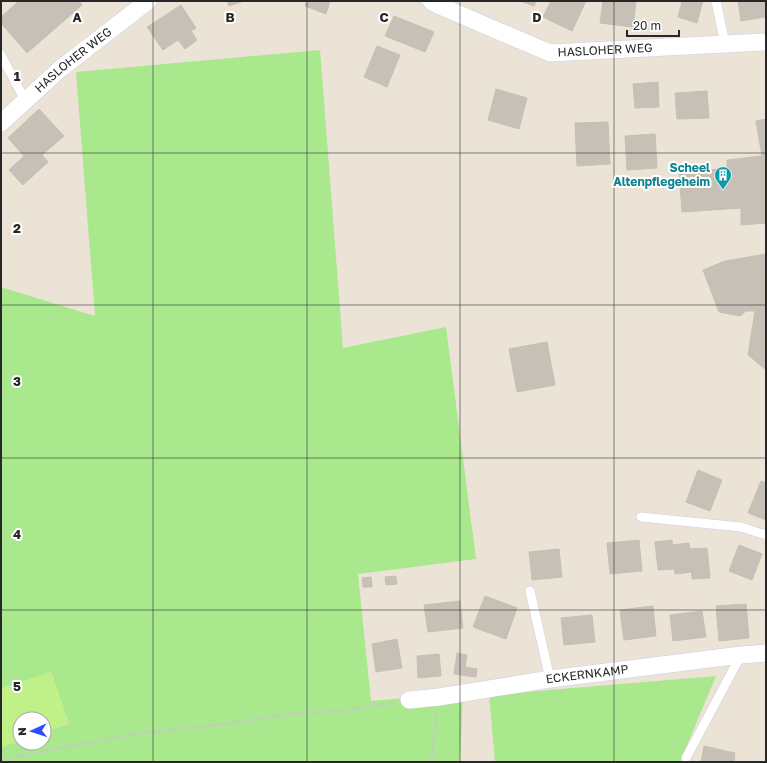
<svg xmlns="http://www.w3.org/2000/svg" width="767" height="763" font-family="'Golos Text',sans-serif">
  <rect width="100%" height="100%" fill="#ece3d7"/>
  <!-- green -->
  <g fill="#a9e88d">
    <polygon points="320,50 343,348 446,327 476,559 358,574 371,701 463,693 460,762 1,762 1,747 20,741 20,743 44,743 44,732 69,724 51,672 1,689 1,287 95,316 76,72"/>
    <polygon points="716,676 680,762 495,762 489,695"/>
  </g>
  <!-- pitch -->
  <polygon fill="#c0f188" points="51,672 69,724 44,732 44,719 20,719 20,741 1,747 1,689"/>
  <!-- building -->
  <g fill="#c6c0b7" stroke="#c6c0b1">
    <polygon points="19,1 79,1 82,5 27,53 1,23 1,17"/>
    <polygon points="227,1 244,1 229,6"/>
    <polygon points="307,1 330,1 326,14 305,6"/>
    <polygon points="520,1 536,1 534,6"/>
    <polygon points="551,1 586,1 572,31 543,17"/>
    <polygon points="603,1 636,1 633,27 600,23"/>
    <polygon points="682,1 703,1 697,23 678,17"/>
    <polygon points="738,1 766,1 766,17 741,21"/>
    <polygon points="181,5 196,28 191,31 197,40 185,49 178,40 163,50 147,27"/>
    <polygon points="394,16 434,32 425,52 385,36"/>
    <polygon points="377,46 400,55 387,87 364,77"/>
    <polygon points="658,82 659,107 635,108 633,84"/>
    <polygon points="496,89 527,98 519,129 488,120"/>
    <polygon points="707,91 709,118 677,119 675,93"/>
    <polygon points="39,109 64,136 42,155 48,162 23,185 9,170 24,156 8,138"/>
    <polygon points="766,119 766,223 741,225 741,208 682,212 679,171 727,169 727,160 762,156 756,121"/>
    <polygon points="608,122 610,164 577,166 575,123"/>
    <polygon points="655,134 657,168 627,170 625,136"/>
    <polygon points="766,254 766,370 748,355 755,311 746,311 740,316 719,312 703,270 725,261"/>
    <polygon points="547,342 555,385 517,392 509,349"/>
    <polygon points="698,470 722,480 710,511 686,502"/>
    <polygon points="761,481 766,483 766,520 748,513"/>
    <polygon points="639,540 642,571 610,574 607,543"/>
    <polygon points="672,540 674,569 658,570 655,542"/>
    <polygon points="689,543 692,572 675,574 672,545"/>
    <polygon points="739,545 762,554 752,580 729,571"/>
    <polygon points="707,548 710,578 692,579 690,549"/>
    <polygon points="559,549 562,577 532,580 529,552"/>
    <polygon points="396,576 397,584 386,585 385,577"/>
    <polygon points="371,577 372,587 363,587 362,578"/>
    <polygon points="485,596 517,608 506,639 473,627"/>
    <polygon points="460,601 463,628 428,632 424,605"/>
    <polygon points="746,604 749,638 719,641 716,606"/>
    <polygon points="653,606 656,636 624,640 620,610"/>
    <polygon points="702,611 706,637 673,641 670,615"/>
    <polygon points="592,615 595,642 564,645 561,618"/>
    <polygon points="397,639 402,668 376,672 372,644"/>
    <polygon points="457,653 467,655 465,667 477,669 476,677 454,674"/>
    <polygon points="439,654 441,676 418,678 417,656"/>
    <polygon points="704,746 735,753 734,762 701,762"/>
  </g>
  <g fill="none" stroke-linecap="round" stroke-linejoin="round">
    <!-- lane casing -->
    <g stroke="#cccfe2" stroke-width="10">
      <g id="lane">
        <polyline points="716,1 725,44"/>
        <polyline points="1,55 25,100"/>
        <polyline points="641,517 741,527 766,535"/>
        <polyline points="530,591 550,679"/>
        <polyline points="686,758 741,655"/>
      </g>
    </g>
    <!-- street casing -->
    <g stroke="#cccfe2" stroke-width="18">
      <g id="street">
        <path id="s1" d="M431,1l9,5 110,47 216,-11"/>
        <path id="s2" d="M1,123l59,-54 88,-68"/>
        <path id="s3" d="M409,700l30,-3 111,-18 191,-24 25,-2"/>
      </g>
    </g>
    <!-- path -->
    <g stroke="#c7c7c7" stroke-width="2.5" stroke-dasharray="3 2" stroke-linecap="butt">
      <polyline points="1,761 6,759 133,734 225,724 290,714 348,710 394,703"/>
      <polyline points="431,762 437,713"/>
    </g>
    <!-- lane -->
    <use href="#lane" stroke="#fff" stroke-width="9"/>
    <!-- street -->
    <use href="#street" stroke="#fff" stroke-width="17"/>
  </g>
  <!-- grid -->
  <path fill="none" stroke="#272727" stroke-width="1" stroke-opacity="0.55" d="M153,1v761M307,1v761M460,1v761M614,1v761M1,153h765M1,305h765M1,458h765M1,610h765"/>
  <!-- icons -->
  <defs>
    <g id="building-pin" transform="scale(0.9)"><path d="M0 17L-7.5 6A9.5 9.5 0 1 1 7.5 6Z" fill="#0f9aa8" stroke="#fff"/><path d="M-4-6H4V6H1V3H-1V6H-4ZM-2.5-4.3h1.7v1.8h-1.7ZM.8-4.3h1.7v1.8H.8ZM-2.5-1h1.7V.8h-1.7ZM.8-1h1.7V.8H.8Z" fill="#fff"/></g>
  </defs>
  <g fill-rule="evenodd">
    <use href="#building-pin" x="723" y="175"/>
  </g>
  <g text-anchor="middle" stroke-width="4" stroke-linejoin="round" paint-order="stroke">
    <!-- street labels -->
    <g font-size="12" fill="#272727" stroke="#fff">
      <text dy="4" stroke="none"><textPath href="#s1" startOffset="185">HASLOHER WEG</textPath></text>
      <text dy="4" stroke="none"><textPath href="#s2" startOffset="96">HASLOHER WEG</textPath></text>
      <text dy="4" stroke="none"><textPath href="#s3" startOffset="180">ECKERNKAMP</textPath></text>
    </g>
    <!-- culture labels -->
    <g font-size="12" font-weight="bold" fill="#0d838f" stroke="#fff" text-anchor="end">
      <text x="710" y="172">Scheel<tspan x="710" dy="14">Altenpflegeheim</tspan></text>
    </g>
  </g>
  <g font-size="13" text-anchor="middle" font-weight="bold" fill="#272727" stroke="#fff" stroke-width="4" stroke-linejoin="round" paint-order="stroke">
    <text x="77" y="22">A</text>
    <text x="230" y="22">B</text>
    <text x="384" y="22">C</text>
    <text x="537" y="22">D</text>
    <text x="17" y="81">1</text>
    <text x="17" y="233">2</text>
    <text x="17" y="386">3</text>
    <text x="17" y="539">4</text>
    <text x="17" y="691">5</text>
  </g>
  <!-- border -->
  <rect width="767" height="763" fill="none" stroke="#272727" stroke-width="4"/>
  <!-- north arrow -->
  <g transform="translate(32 731) rotate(267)"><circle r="19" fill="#ffffff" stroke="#a9a9a9"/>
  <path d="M0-3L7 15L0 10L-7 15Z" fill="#304eff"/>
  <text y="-6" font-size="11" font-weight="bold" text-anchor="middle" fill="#272727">N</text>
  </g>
  <!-- scale -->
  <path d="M627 30v6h52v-6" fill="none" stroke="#272727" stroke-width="2"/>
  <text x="633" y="30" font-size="12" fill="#272727" stroke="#ffffff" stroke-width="3" paint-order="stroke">20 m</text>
</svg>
